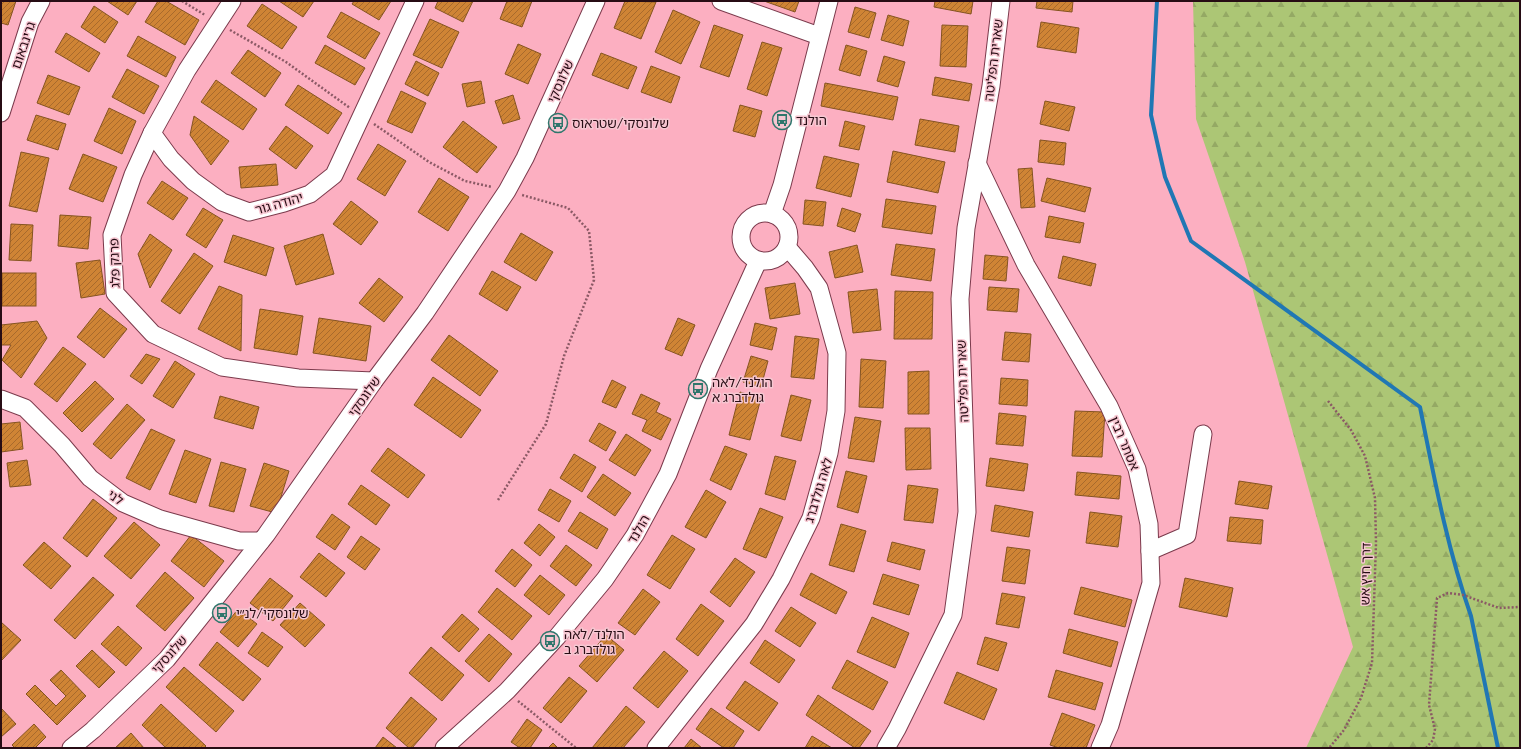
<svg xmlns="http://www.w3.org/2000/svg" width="1521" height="749" font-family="'Exo 2','Noto Sans Hebrew',sans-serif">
  <defs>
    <pattern id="forest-firs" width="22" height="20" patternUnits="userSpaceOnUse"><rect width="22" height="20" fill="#acc675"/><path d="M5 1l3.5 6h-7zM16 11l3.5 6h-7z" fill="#94a964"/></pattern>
    <pattern id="building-hatch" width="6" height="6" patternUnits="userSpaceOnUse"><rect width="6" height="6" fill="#cf8435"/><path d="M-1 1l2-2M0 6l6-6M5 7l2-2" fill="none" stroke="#a86a2c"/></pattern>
  </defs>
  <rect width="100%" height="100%" fill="#fcafc1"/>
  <!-- forest -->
  <polygon fill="url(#forest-firs)" points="1193,1 1520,1 1520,748 1306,748 1353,647 1245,262 1196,119"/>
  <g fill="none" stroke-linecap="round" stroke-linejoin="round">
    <!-- stream -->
    <path stroke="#2077b4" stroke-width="4" d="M1157,1l-6,114 14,62 26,64 229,166c14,70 27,141 51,209l27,132"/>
  </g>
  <!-- building -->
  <g fill="url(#building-hatch)" stroke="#855421">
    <polygon points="1,1 16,1 8,25 1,23"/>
    <polygon points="107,1 137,1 128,15"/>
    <polygon points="158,1 166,1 199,20 185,45 145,22"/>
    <polygon points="279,1 314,1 303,17"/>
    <polygon points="354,1 391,1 379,20 352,4"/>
    <polygon points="438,1 473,1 463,22 435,8"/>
    <polygon points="507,1 532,1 522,27 500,19"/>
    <polygon points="625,1 656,2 641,39 614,28"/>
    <polygon points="764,1 799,1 795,12"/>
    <polygon points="935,1 973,1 971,14 934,7"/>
    <polygon points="1037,1 1073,1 1072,12 1036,8"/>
    <polygon points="262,4 297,27 282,49 247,26"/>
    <polygon points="94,6 118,22 105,43 81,27"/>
    <polygon points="855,7 876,13 869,38 848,32"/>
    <polygon points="673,10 700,22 681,64 655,52"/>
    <polygon points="341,12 380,33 365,59 327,37"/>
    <polygon points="888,15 909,21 903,46 881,40"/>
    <polygon points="430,19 459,32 442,68 413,55"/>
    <polygon points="1041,22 1079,28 1076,53 1037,47"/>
    <polygon points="714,25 743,35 729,77 700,67"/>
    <polygon points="942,25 968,26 966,67 940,66"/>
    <polygon points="66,33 100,53 89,72 55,52"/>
    <polygon points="138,36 176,57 166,77 127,56"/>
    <polygon points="762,42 782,48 767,96 747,89"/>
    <polygon points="518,44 541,54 528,84 505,74"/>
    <polygon points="325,45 365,68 355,85 315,63"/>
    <polygon points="846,45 867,51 860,76 839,70"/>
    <polygon points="248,50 281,73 265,97 231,73"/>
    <polygon points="601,53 637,67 628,89 592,75"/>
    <polygon points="884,56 905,62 898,87 877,81"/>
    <polygon points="416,61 439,73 428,96 405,84"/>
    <polygon points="651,66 680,77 671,103 641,92"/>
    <polygon points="127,69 159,86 144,114 112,97"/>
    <polygon points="48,75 80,87 69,115 37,103"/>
    <polygon points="935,77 972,84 969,101 932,95"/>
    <polygon points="216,80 257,109 243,130 201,102"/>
    <polygon points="481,81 485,103 467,107 462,84"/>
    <polygon points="825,83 898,97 893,120 821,106"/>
    <polygon points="298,85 342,113 328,134 285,105"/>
    <polygon points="401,91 426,103 412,133 387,122"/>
    <polygon points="513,95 520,119 503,124 495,101"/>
    <polygon points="1045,101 1075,107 1069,131 1040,124"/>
    <polygon points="740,105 762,111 755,137 733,131"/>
    <polygon points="109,108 136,121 122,154 94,141"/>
    <polygon points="36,115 66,124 58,150 27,140"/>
    <polygon points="194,116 229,141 211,165 190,135"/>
    <polygon points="920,119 959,126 955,152 915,145"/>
    <polygon points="463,121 497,147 477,173 443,147"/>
    <polygon points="845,121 865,126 859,150 839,146"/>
    <polygon points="286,126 313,146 296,169 269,149"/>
    <polygon points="1040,140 1066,143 1064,165 1038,162"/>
    <polygon points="378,144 406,161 385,196 357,179"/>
    <polygon points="893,151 945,162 938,193 887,182"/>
    <polygon points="21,152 49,158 37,212 9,206"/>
    <polygon points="83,154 117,167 103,202 69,189"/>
    <polygon points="824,156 859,164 851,197 816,188"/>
    <polygon points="276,164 278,185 241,188 239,167"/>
    <polygon points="1032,168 1035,207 1021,208 1018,169"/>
    <polygon points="439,178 469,197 448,231 418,212"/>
    <polygon points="1047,178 1091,188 1085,212 1041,201"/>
    <polygon points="162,181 188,198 173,220 147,203"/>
    <polygon points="886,199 936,206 932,234 882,227"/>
    <polygon points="805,200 826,202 823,226 803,224"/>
    <polygon points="351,201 378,222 361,245 333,224"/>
    <polygon points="203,208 223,220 206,248 186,235"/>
    <polygon points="842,208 861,214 855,232 837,226"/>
    <polygon points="60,215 91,217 88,249 58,246"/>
    <polygon points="1049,216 1084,223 1080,243 1045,237"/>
    <polygon points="11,224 33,225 31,261 9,260"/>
    <polygon points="521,233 553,252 536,281 504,262"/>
    <polygon points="150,234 172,250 150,288 138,254"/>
    <polygon points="323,234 334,274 296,285 284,246"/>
    <polygon points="233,235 274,248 266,276 224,262"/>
    <polygon points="896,244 935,249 931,281 891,275"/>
    <polygon points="857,245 863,272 835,278 829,252"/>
    <polygon points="194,253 213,266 180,314 161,301"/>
    <polygon points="985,255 1008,257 1006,281 983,279"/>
    <polygon points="1063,256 1096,264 1091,286 1058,278"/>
    <polygon points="100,260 105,294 81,298 76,263"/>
    <polygon points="492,271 521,287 507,311 479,294"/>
    <rect x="2" y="273" width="34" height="33"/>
    <polygon points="379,278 403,297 384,322 359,303"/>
    <polygon points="795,283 800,314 770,319 765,288"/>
    <polygon points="219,286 242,295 241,351 198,329"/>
    <polygon points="989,287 1019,289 1017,312 987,310"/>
    <polygon points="877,289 881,330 853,333 848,292"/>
    <polygon points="895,291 933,292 932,339 894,339"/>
    <polygon points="100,308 127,329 104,358 77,337"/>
    <polygon points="260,309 303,316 297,355 254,348"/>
    <polygon points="319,318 371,326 366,361 313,353"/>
    <polygon points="678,318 695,325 682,356 665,349"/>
    <polygon points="37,321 47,338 21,378 2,360 11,345 1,345 1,325"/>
    <polygon points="755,323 777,328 772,350 750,345"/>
    <polygon points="1005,332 1031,334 1029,362 1002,360"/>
    <polygon points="449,335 498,371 480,396 431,360"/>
    <polygon points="795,336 819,339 814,379 791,377"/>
    <polygon points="63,347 86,364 57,402 34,384"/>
    <polygon points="146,354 160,359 142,384 130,376"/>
    <polygon points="751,356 768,361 761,387 743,382"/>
    <polygon points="861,359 886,361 883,408 859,407"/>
    <polygon points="175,361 195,374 173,408 153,396"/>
    <polygon points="929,371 929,414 908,414 908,372"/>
    <polygon points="433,377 481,410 461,438 414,405"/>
    <polygon points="1001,378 1028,380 1027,406 999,404"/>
    <polygon points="612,380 626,387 616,408 602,402"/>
    <polygon points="95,381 114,399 82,432 63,413"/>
    <polygon points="740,392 761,398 750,440 729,435"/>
    <polygon points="641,394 660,403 656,412 671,419 661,440 642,431 647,420 632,414"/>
    <polygon points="791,395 811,400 801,441 781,436"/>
    <polygon points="220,396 259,407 253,429 214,418"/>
    <polygon points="127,404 145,420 111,459 93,444"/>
    <polygon points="1075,411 1105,412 1102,457 1072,456"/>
    <polygon points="999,413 1026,416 1023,446 996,444"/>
    <polygon points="855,417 881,421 874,462 848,458"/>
    <polygon points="20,422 23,449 1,452 1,424"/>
    <polygon points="599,423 616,432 606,451 589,441"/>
    <polygon points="905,428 930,428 931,469 906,470"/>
    <polygon points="151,429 175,440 150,490 126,478"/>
    <polygon points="626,434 651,450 635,476 609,460"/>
    <polygon points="725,446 747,454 731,490 710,480"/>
    <polygon points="388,448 425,475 408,498 371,471"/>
    <polygon points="185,450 211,459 196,503 169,494"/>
    <polygon points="574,454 596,467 582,492 560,478"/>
    <polygon points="775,456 796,461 785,500 765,494"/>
    <polygon points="990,458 1028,464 1024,491 986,486"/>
    <polygon points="27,460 31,485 10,487 7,463"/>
    <polygon points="221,462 246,469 234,512 209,506"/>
    <polygon points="264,463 289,471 276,513 250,506"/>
    <polygon points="846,471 867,476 858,513 837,507"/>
    <polygon points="1077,472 1121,476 1119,499 1075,495"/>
    <polygon points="603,474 631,493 615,516 587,497"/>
    <polygon points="1239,481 1272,486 1268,509 1235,504"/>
    <polygon points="361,485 390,505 376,525 348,504"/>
    <polygon points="908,485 938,489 933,523 904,520"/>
    <polygon points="550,489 571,501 559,522 538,510"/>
    <polygon points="706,490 726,502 706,538 685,527"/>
    <polygon points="93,499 117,518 87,557 63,538"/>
    <polygon points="995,505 1033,512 1029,537 991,531"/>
    <polygon points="760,508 783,517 766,558 743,549"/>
    <polygon points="580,512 608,529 597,549 568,531"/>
    <polygon points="1090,512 1122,516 1118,547 1086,543"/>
    <polygon points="332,514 350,527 335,550 316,537"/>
    <polygon points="1230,517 1263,520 1261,544 1227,541"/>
    <polygon points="134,522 160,545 131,579 104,556"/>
    <polygon points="539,524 555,537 540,556 524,543"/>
    <polygon points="841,524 866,531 854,572 829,565"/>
    <polygon points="191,535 224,561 204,587 171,561"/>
    <polygon points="672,535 695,549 670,589 647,575"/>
    <polygon points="361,536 380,549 365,570 347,557"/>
    <polygon points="44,542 71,566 51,589 23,565"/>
    <polygon points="892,542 925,550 920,570 887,561"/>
    <polygon points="566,545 592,565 576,586 550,566"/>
    <polygon points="1007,547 1030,550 1025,584 1002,581"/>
    <polygon points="512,549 532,565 515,587 495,571"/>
    <polygon points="319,553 345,573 326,597 300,577"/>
    <polygon points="735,558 755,572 730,607 710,592"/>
    <polygon points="165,572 194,598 165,631 136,606"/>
    <polygon points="811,573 847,592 836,614 800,595"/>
    <polygon points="883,574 919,585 909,615 873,604"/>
    <polygon points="540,575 565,595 549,615 524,595"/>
    <polygon points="93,577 114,595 75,639 54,620"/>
    <polygon points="270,578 293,596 273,621 250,603"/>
    <polygon points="1185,578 1233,588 1227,617 1179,607"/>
    <polygon points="1081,587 1132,600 1125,627 1074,614"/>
    <polygon points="497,588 532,616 512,640 478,612"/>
    <polygon points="643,589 660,602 635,635 618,623"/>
    <polygon points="1002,593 1025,597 1019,628 996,624"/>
    <polygon points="300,603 325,625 305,647 280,625"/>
    <polygon points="701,604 724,621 698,656 676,639"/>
    <polygon points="791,607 816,623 800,647 775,631"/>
    <polygon points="238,609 257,624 238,647 220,632"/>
    <polygon points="462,614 479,629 459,652 442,637"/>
    <polygon points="872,617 909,633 895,668 857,652"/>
    <polygon points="1,622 21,640 1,661"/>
    <polygon points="118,626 142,648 126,666 101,644"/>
    <polygon points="1069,629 1118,642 1111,667 1063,653"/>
    <polygon points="262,632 283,647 268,667 248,653"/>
    <polygon points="489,634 512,654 489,682 465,661"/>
    <polygon points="606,635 624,650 597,682 579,666"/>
    <polygon points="985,637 1007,643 998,671 977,664"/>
    <polygon points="765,640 795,660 779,683 750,663"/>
    <polygon points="217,642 261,679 243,701 199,665"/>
    <polygon points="431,647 464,675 442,701 409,673"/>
    <polygon points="92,650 115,672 99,688 76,666"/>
    <polygon points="664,651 688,671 658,708 633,688"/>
    <polygon points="847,660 888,682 873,710 832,688"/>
    <polygon points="184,667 234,711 216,732 166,687"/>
    <polygon points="61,670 86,696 57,725 26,694 35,685 56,706 66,696 50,680"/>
    <polygon points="1056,670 1103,683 1095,710 1048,697"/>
    <polygon points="957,672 997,689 984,720 944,703"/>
    <polygon points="569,677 587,691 561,723 543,708"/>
    <polygon points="745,681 778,703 759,731 726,708"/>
    <polygon points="818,695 871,731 859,748 855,748 806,715"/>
    <polygon points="411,697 437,719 412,748 409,748 386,728"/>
    <polygon points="161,704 206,746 204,748 166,748 142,725"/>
    <polygon points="626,706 645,722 623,748 592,748"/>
    <polygon points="1,708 16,724 1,737"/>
    <polygon points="711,708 744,731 733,748 724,748 696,729"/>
    <polygon points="1062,713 1095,725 1086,748 1059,748 1050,745"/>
    <polygon points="527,719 542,730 530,748 520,748 511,742"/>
    <polygon points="34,724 46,737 35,748 15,748 12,745"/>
    <polygon points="131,733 144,748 115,748"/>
    <polygon points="812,736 832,748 805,748"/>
    <polygon points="383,737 397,748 375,748"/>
    <polygon points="691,739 702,748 684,748"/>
    <polygon points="553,743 558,748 548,748"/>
  </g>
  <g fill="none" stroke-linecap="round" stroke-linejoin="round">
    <!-- minor casing -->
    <g stroke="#7b3a4c" stroke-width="19">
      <g id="minor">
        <polyline points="232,1 187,70 152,133 133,175 112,235 115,293 153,334 222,367 298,378 374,381"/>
        <polyline points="721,1 819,36"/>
        <polyline points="1,113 30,22 41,1"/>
        <polyline points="152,133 171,159 193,181 222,202 249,212 284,203 310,194 334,175 415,1"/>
        <polyline points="977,163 1026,265 1109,406 1137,469 1149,524 1151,583 1110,725 1100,748"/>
        <circle cx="765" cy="237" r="24"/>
        <polyline points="772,214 782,185 829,1"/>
        <polyline points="1,399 25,408 62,445 90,478 123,503 160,519 239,541 261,541"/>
        <polyline points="1150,551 1187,535 1203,434"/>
        <polyline points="71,748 93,730 167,659 266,535 374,381 425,313 507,191 525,158 596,1"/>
        <polyline points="444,748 507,691 557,637 605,579 635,535 668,474 709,369 758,261"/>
        <polyline points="656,748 754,624 781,579 811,518 829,453 836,411 837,353 819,288 805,268 787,247"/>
        <polyline points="886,748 897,729 953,615 967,512 960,299 966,228 991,86 1001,1"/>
      </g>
    </g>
    <!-- path -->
    <g stroke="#8b5965" stroke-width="2.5" stroke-dasharray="2 2" stroke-linecap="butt">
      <polyline points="182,1 205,15"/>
      <polyline points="230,30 286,62 350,108"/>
      <polyline points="374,124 429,162 465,181 492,187"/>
      <polyline points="1328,401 1351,430 1365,456 1375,498 1376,543 1372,663 1361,698 1344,730 1329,748"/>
      <polyline points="498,500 546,424 564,356 594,280 589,231 568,208 522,195"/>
      <polyline points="518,701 576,748"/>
      <polyline points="1426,748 1433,740 1435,729 1429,705 1437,598 1448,593 1463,595 1499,608 1520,607"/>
    </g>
    <!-- minor -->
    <use href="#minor" stroke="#fff" stroke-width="17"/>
  </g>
  <!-- icons -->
  <defs>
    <g id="bus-ring" transform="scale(1)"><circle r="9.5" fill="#f6c6d1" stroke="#2f766c" stroke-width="1.5"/><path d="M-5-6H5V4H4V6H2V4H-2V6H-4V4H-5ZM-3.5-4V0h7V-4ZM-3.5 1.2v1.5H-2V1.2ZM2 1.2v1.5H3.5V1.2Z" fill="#2f766c"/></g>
  </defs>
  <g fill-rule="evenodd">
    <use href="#bus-ring" x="782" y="120"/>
    <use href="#bus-ring" x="558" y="123"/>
    <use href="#bus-ring" x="698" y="389"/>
    <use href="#bus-ring" x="222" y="613"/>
    <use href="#bus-ring" x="550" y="641"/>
  </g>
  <g text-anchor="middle" stroke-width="3" stroke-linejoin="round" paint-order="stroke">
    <!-- street labels -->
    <g font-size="13" fill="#270c14" stroke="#f6c6d1">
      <text transform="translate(23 45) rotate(-71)" y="5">גרינבאום</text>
      <text transform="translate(993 60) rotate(-83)" y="5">שארית הפליטה</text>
      <text transform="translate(560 81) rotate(-66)" y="5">שלונסקי</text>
      <text transform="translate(279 203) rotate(-16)" y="5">יהודה גור</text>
      <text transform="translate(114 263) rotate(-92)" y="5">פרנק פלג</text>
      <text transform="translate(962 381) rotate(-92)" y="5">שארית הפליטה</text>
      <text transform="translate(364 396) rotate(-55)" y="5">שלונסקי</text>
      <text transform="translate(1125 443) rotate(67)" y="5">אסתר רבין</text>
      <text transform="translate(818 490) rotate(-73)" y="5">לאה גולדברג</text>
      <text transform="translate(116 497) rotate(34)" y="5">לני</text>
      <text transform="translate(638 529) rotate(-60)" y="5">הולנד</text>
      <text transform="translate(1365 574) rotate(-89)" y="5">דרך חיץ אש</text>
      <text transform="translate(169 654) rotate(-48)" y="5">שלונסקי</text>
    </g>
    <!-- poi labels -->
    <g font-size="13" fill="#270c14" stroke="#f6c6d1" text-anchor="start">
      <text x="796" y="125">הולנד</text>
      <text x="572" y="128">שלונסקי/שטראוס</text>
      <text x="712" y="387">הולנד/לאה<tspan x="712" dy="15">גולדברג א</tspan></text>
      <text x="236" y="618">שלונסקי/לנ״י</text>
      <text x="564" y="639">הולנד/לאה<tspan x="564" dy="15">גולדברג ב</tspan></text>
    </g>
  </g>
  <!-- border -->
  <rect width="1521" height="749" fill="none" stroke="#270c14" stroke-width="4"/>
</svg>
